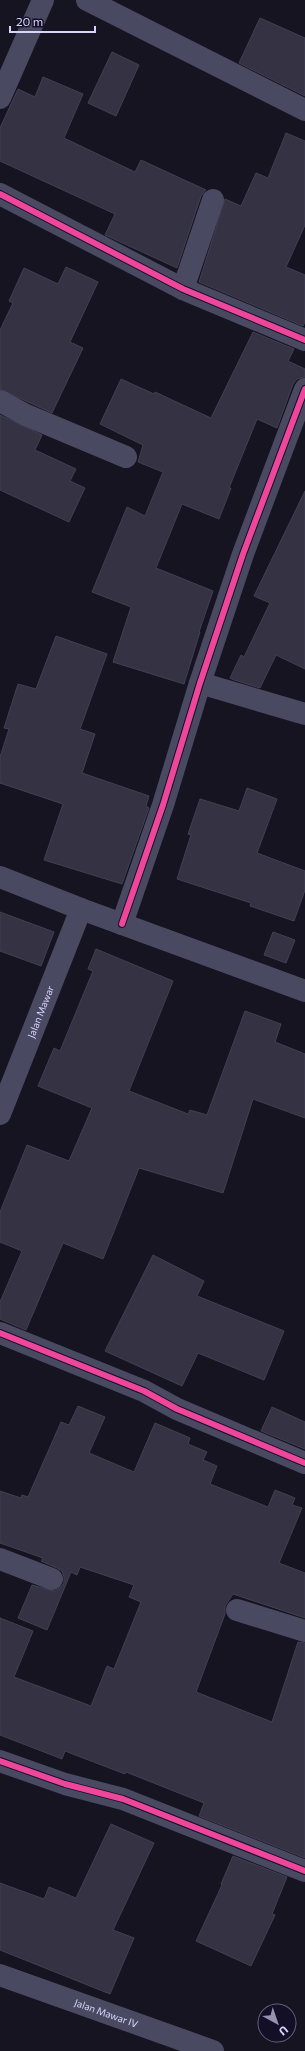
<svg xmlns="http://www.w3.org/2000/svg" width="305" height="2051" font-family="Commissioner,sans-serif">
  <rect width="100%" height="100%" fill="#161421"/>
  <!-- building -->
  <g fill="#343243" stroke="#433f54">
    <polygon points="260,18 305,38 305,96 239,63"/>
    <polygon points="112,52 139,65 116,116 88,103"/>
    <polygon points="43,77 83,94 64,138 135,172 141,160 206,190 201,196 177,268 105,235 115,214 0,161 0,128 18,89 35,97"/>
    <polygon points="286,133 305,141 305,225 286,267 305,275 305,322 303,326 199,282 225,199 241,206 256,173 268,178"/>
    <polygon points="66,267 98,282 70,342 83,348 52,413 0,389 0,330 13,303 9,301 24,268 58,284"/>
    <polygon points="253,332 294,349 288,361 305,369 305,377 297,379 293,384 277,428 257,419 229,488 231,488 219,519 182,504 156,568 213,591 199,632 200,632 184,684 113,662 131,607 92,592 127,507 145,516 163,472 138,462 143,445 100,424 121,379 154,394 155,392 211,418"/>
    <polygon points="0,415 42,435 35,450 76,469 70,481 85,488 69,522 0,490"/>
    <polygon points="305,491 305,669 276,655 260,688 234,680 230,678 241,655 244,657 270,603 254,596"/>
    <polygon points="56,636 107,654 80,729 95,734 82,773 149,796 146,806 149,808 122,884 44,860 63,804 0,783 0,757 9,729 4,728 18,684 36,689"/>
    <polygon points="247,788 277,799 257,853 305,871 305,890 294,921 250,906 251,903 177,879 191,835 188,834 200,799 239,811"/>
    <polygon points="0,912 54,932 41,966 0,951"/>
    <polygon points="273,932 295,940 286,963 264,955"/>
    <polygon points="96,949 173,981 129,1091 188,1114 190,1110 207,1115 245,1011 281,1024 275,1042 305,1054 305,1118 253,1099 223,1193 139,1168 103,1259 63,1243 26,1330 0,1319 0,1302 22,1251 0,1242 0,1212 27,1145 69,1161 92,1108 38,1086 54,1048 60,1051 93,971 88,969"/>
    <polygon points="153,1255 204,1281 197,1296 284,1331 264,1380 198,1353 182,1386 105,1351"/>
    <polygon points="78,1406 105,1417 89,1453 134,1472 155,1423 190,1438 188,1444 207,1452 203,1460 217,1466 210,1484 268,1507 275,1490 295,1498 292,1505 302,1508 279,1563 305,1573 305,1618 233,1594 225,1606 225,1614 196,1692 272,1722 298,1642 305,1643 305,1858 199,1816 204,1803 126,1772 125,1774 65,1751 62,1759 0,1735 0,1618 33,1631 14,1677 91,1706 107,1666 114,1669 141,1602 129,1597 134,1585 80,1567 77,1575 71,1572 47,1630 18,1618 32,1585 54,1591 60,1588 64,1583 64,1577 62,1571 57,1568 41,1561 43,1558 0,1543 0,1491 21,1498 22,1495 28,1497 61,1422 69,1425"/>
    <polygon points="272,1407 305,1422 305,1449 261,1431"/>
    <polygon points="111,1824 154,1843 113,1930 134,1938 110,1994 0,1950 0,1883 44,1899 49,1887 76,1898"/>
    <polygon points="233,1856 287,1877 272,1914 275,1915 251,1966 196,1941 222,1885 221,1884"/>
  </g>
  <g fill="none" stroke-linecap="round" stroke-linejoin="round">
    <!-- minor -->
    <g stroke="#4a4962" stroke-width="22">
      <polyline points="87,0 305,110"/>
      <polyline points="0,98 43,0"/>
      <polyline points="0,194 183,289 305,340"/>
      <polyline points="183,289 213,200"/>
      <polyline points="0,401 26,415 126,457"/>
      <polyline points="200,683 305,714"/>
      <polyline points="0,877 81,909 305,991"/>
      <polyline points="122,924 163,805 200,683 243,554 305,389"/>
      <path id="s1" d="M0,1114l81,-205"/>
      <polyline points="0,1333 144,1391 177,1409 305,1463"/>
      <polyline points="0,1559 52,1579"/>
      <polyline points="237,1610 305,1631"/>
      <polyline points="0,1761 65,1784 123,1799 305,1871"/>
      <path id="s2" d="M0,1975l213,76"/>
    </g>
    <!-- cycleway casing -->
    <g stroke="#130f26" stroke-width="8">
      <g id="cycleway">
        <polyline points="0,194 183,289 305,340"/>
        <polyline points="122,924 163,805 200,683 243,554 305,389"/>
        <polyline points="0,1333 144,1391 177,1409 305,1463"/>
        <polyline points="0,1761 65,1784 123,1799 305,1871"/>
      </g>
    </g>
    <!-- cycleway -->
    <use href="#cycleway" stroke="#ed469a" stroke-width="6"/>
  </g>
  <g text-anchor="middle" stroke-width="3" stroke-linejoin="round" paint-order="stroke">
    <!-- street labels -->
    <g font-size="10" fill="#d9d4ff" stroke="#130f26">
      <text dy="4" stroke="none"><textPath href="#s1" startOffset="110">Jalan Mawar</textPath></text>
      <text dy="4" stroke="none"><textPath href="#s2" startOffset="113">Jalan Mawar IV</textPath></text>
    </g>
  </g>
  <!-- north arrow -->
  <g transform="translate(277 2023) rotate(140)"><circle r="19" fill="#130f26" stroke="#625e7d"/>
  <path d="M0-3L7 15L0 10L-7 15Z" fill="#9591b1"/>
  <text y="-6" font-size="11" font-weight="bold" text-anchor="middle" fill="#d9d4ff">U</text>
  </g>
  <!-- scale -->
  <path d="M10 26v6h85v-6" fill="none" stroke="#d9d4ff" stroke-width="2"/>
  <text x="16" y="26" font-size="12" fill="#d9d4ff" stroke="#130f26" stroke-width="3" paint-order="stroke">20 m</text>
</svg>
